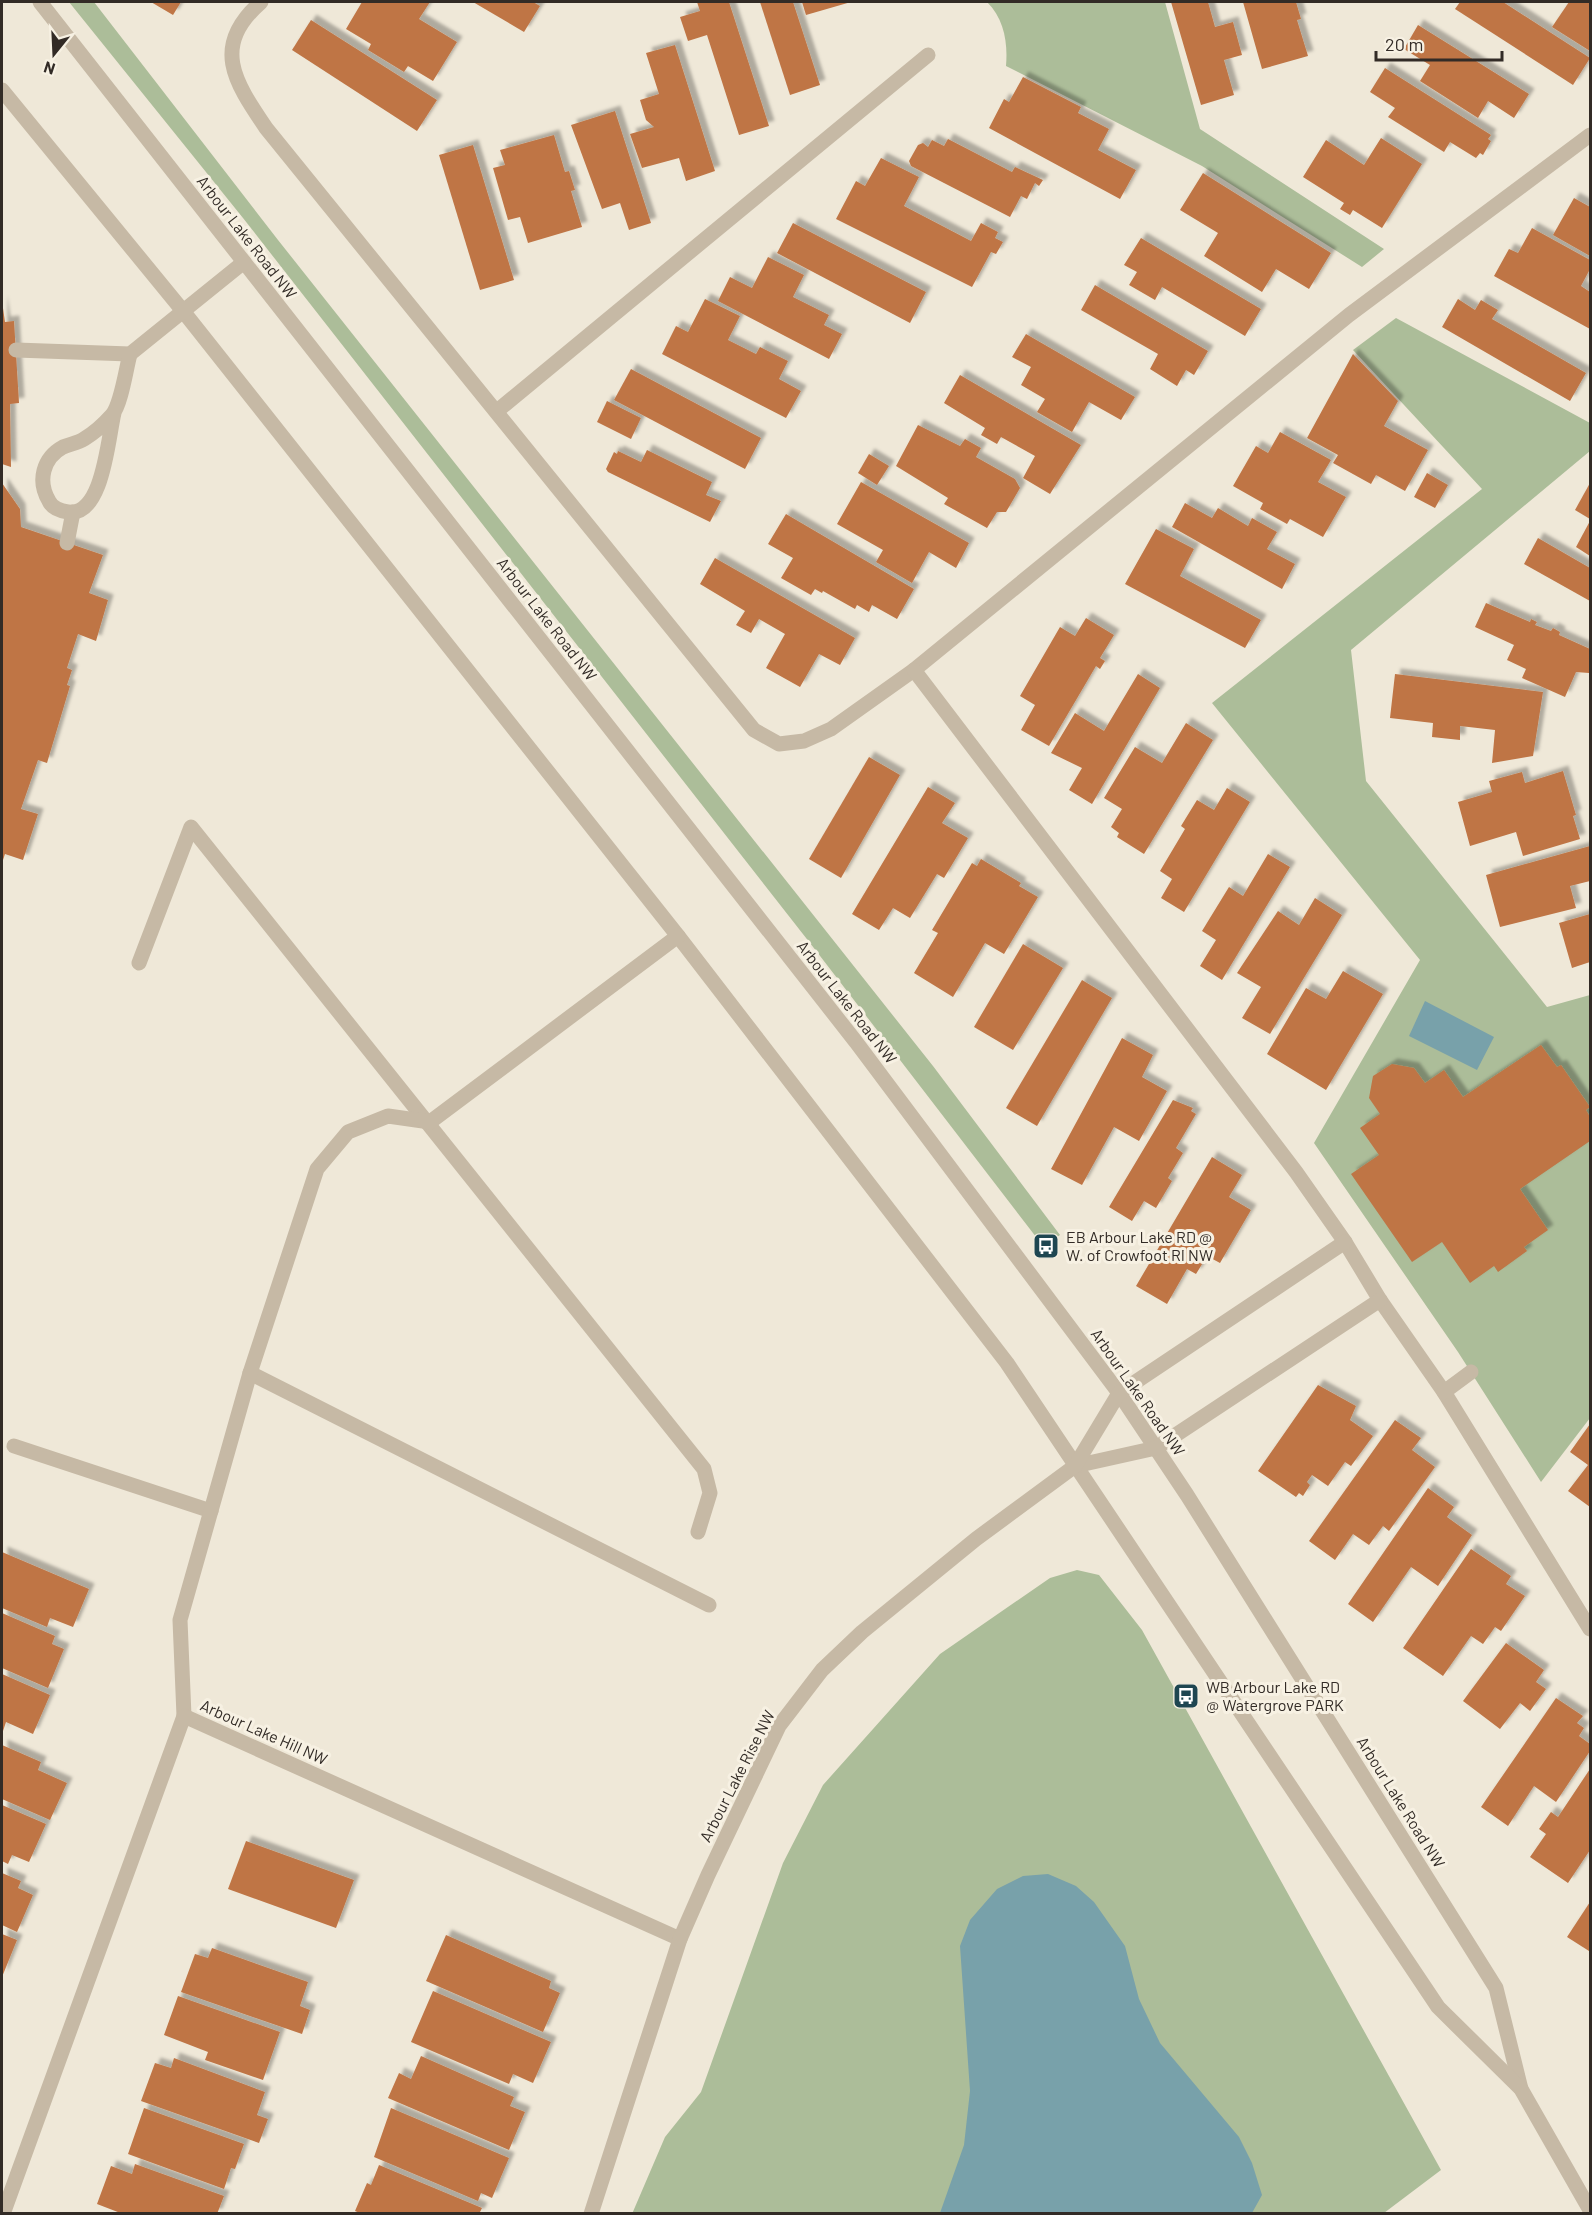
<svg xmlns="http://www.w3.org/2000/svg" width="1592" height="2215" font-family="Barlow,sans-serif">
  <defs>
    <filter id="shadow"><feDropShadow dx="5.5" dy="-5.5" stdDeviation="1.5" flood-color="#0004"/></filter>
  </defs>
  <rect width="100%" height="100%" fill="#efe8d8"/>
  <!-- green -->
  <g fill="#acbd99">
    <polygon points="69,2 94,2 278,240 933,1066 1060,1235 1043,1246 817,952 243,218"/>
    <path d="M987,2h178l35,127 184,120 -22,18 -160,-101 -196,-100c2,-24 -2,-47 -19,-64z"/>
    <polygon points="1396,318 1590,423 1590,451 1351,650 1366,781 1547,1007 1590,995 1590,1418 1541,1482 1458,1352 1314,1143 1420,960 1212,703 1482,489 1353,350"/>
    <polygon points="1077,1570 1099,1575 1142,1630 1441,2170 1384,2213 632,2214 665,2137 701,2092 783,1863 823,1785 940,1654 1050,1578"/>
  </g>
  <!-- water -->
  <g fill="#78a1aa">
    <polygon points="1425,1001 1494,1037 1477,1070 1409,1036"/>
    <polygon points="1048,1874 1076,1886 1094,1902 1125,1946 1139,1999 1160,2043 1239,2137 1252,2163 1262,2195 1252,2213 940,2213 964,2145 970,2091 960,1946 970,1920 997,1889 1023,1876"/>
  </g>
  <!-- building -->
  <g fill="#bf7545" filter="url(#shadow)">
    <polygon points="151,2 181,2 173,15"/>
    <polygon points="362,2 430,2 419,19 457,42 433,81 408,66 404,72 368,50 371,44 346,29"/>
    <polygon points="473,2 533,2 540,6 524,32"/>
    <polygon points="697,2 729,2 769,126 739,135 707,35 688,41 680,17 700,11"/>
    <polygon points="760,2 793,2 820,85 790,95"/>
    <polygon points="802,2 851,2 806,15"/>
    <polygon points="1171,2 1208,2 1215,27 1233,22 1242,55 1224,60 1234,95 1201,105"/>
    <polygon points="1243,2 1296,2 1301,19 1297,20 1308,56 1262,69"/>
    <polygon points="1460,2 1503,2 1590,58 1573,85 1455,9"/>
    <polygon points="1569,2 1590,2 1590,51 1552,27"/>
    <polygon points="311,20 437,100 417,131 292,50"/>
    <polygon points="1418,25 1529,94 1514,118 1488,101 1478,118 1420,81 1430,65 1404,49"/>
    <polygon points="675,45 715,171 686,181 679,158 642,168 630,134 654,127 646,120 640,100 659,94 646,53"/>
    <polygon points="1385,68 1491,135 1488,139 1491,141 1483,155 1480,153 1476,158 1450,142 1444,152 1388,117 1395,108 1370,92"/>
    <polygon points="1023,77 1081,107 1078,113 1109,129 1098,150 1136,170 1120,199 989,128 1004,99 1009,102"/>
    <polygon points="615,111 651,223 629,230 620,203 602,209 571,125"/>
    <polygon points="554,135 565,172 569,171 575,190 571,191 582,227 528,243 520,217 508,220 493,168 505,165 500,150"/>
    <polygon points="1381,138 1422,164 1382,228 1353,210 1350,215 1340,209 1344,203 1303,177 1326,140 1364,165"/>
    <polygon points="948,139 1012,172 1015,167 1043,180 1039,186 1035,183 1027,199 1021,196 1010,217 911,166 909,161 918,145 923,143 928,147 932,140 944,146"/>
    <polygon points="473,145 514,280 480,290 439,155"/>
    <polygon points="881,158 919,177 904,206 971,241 981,223 998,232 995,238 1003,242 996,254 991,252 972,287 836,219 856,181 865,186"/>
    <polygon points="1203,173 1331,253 1309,289 1276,269 1262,292 1204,256 1218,233 1180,210"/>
    <polygon points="1574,198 1590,207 1590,256 1553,235"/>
    <polygon points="793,223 926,292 910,323 777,253"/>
    <polygon points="1532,228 1590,260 1590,269 1581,286 1590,292 1590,329 1494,276 1509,249 1518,253"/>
    <polygon points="1141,238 1261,309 1245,336 1162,287 1155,300 1129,285 1137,272 1124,265"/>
    <polygon points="768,257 804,275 793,297 829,315 824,325 842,334 829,359 718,301 730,277 752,288"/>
    <polygon points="1095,285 1208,351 1194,375 1186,370 1177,386 1150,369 1158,354 1081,310"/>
    <polygon points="705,299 740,316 728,340 756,354 760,347 788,361 779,379 801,391 786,418 662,354 676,326 688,332"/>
    <polygon points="1458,299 1475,310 1481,300 1498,310 1492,319 1586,373 1570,401 1442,327"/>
    <polygon points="2,301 5,322 14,321 19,403 10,404 11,467 2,464"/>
    <polygon points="1026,334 1135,397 1121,420 1089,402 1072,432 1037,412 1045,399 1021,385 1031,367 1012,357"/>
    <polygon points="1353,354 1398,401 1384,426 1428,450 1405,491 1376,475 1371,484 1333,463 1338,455 1307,438"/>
    <polygon points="631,369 761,438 745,469 614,400"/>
    <polygon points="960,375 1081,445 1050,494 1023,478 1035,456 1001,437 997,444 981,435 985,428 944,403"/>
    <polygon points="607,401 641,418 631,439 597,422"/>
    <polygon points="918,425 960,446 965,439 981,448 976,457 1015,479 1020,488 1006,512 997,512 987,528 944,504 948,498 896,466"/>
    <polygon points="1280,432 1331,460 1318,482 1346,497 1323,537 1290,519 1287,524 1260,509 1263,503 1233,486 1256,446 1268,453"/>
    <polygon points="647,450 712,482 706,495 721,501 710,522 608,472 606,469 614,452 617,454 618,451 641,462"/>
    <polygon points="869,454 889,466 877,485 858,473"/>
    <polygon points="1427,473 1448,485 1435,508 1414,497"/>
    <polygon points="861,482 969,543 956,568 929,552 912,583 876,562 883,550 837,524"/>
    <polygon points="2,483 20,509 21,527 103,555 89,593 108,600 96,641 78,634 67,668 72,670 67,685 70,686 47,763 38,760 21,809 38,814 23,860 5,854 2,863"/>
    <polygon points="1590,483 1590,519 1575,510"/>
    <polygon points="1185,503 1212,518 1218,508 1248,526 1252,518 1277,532 1267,549 1295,564 1282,589 1172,527"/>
    <polygon points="786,514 914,589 897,619 872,605 869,612 857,605 855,609 823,591 822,593 815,589 811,595 781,578 793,558 768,544"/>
    <polygon points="1590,521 1590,556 1576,547"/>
    <polygon points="1156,529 1194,549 1180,576 1261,620 1245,648 1125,584"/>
    <polygon points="1538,538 1590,568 1590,601 1524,564"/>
    <polygon points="715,558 855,638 840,665 819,654 800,687 766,668 785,634 759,619 751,633 736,625 745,611 700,584"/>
    <polygon points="1486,603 1530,622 1531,619 1537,622 1535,625 1551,631 1553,628 1560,632 1559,635 1590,649 1589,673 1576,672 1565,697 1522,678 1526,669 1507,660 1514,645 1475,627"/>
    <polygon points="1086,618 1114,635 1100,658 1105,661 1100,669 1096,666 1049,746 1021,730 1035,705 1020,696 1060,627 1075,636"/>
    <polygon points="1138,674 1160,688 1092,804 1069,790 1082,768 1051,753 1075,713 1104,731"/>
    <polygon points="1395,674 1543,692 1533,756 1492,763 1495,730 1460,726 1460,740 1432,737 1433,723 1390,718"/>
    <polygon points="1186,723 1213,740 1144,854 1117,837 1119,833 1111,827 1122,809 1104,798 1135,747 1162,763"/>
    <polygon points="869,757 900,775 841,878 809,859"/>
    <polygon points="1563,771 1576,815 1573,816 1580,839 1523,856 1516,832 1470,846 1458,802 1492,792 1489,781 1522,772 1525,783"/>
    <polygon points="928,787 955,803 942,823 968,838 944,878 937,874 910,918 893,908 879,930 852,914"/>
    <polygon points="1227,788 1250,802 1184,912 1161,898 1172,879 1160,871 1185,829 1181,826 1197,800 1214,810"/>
    <polygon points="1590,846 1590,881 1570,886 1576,908 1500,927 1486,875"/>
    <polygon points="1268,854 1290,867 1222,980 1200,966 1216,940 1202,931 1229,887 1243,896"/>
    <polygon points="981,859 1021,883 1019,886 1038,897 1004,954 985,943 953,997 914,973 938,933 932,930 972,863 977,866"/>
    <polygon points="1315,898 1342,915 1270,1034 1242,1018 1261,987 1237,973 1278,911 1299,925"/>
    <polygon points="1590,914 1590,962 1572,968 1559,923"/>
    <polygon points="1023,944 1063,968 1013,1050 974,1027"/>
    <polygon points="1343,971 1383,994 1326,1090 1267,1054 1306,988 1326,999"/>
    <polygon points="1082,980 1112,998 1037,1126 1006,1108"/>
    <polygon points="1122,1038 1153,1055 1142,1077 1167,1091 1139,1141 1114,1127 1082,1185 1051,1169"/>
    <polygon points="1541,1045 1557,1067 1561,1065 1590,1107 1586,1110 1590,1117 1590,1141 1520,1189 1548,1230 1524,1247 1527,1251 1498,1272 1494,1266 1470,1283 1442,1242 1412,1262 1351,1174 1379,1155 1360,1128 1380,1114 1369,1098 1373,1076 1392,1064 1414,1068 1425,1083 1444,1070 1463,1097"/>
    <polygon points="1173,1100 1193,1108 1191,1111 1196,1114 1176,1148 1183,1153 1168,1178 1172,1181 1156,1208 1144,1201 1132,1221 1109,1207"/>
    <polygon points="1212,1157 1242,1175 1229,1197 1251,1210 1220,1263 1207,1256 1196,1274 1187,1269 1167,1304 1136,1286"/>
    <polygon points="1318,1385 1356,1406 1350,1420 1373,1436 1351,1466 1345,1462 1328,1486 1312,1475 1307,1482 1310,1485 1303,1496 1299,1493 1296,1497 1258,1471"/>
    <polygon points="1395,1420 1421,1438 1412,1450 1435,1467 1389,1531 1383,1526 1369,1545 1353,1534 1335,1560 1309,1541"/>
    <polygon points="1590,1424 1590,1507 1568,1491 1588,1465 1570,1452"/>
    <polygon points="1428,1488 1454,1507 1447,1517 1472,1535 1438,1586 1411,1567 1373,1622 1348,1604"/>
    <polygon points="1471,1549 1511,1576 1506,1584 1525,1596 1501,1631 1495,1627 1483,1644 1471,1636 1443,1676 1403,1648"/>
    <polygon points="2,1552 89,1589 73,1627 50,1618 47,1627 2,1608"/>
    <polygon points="2,1613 55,1636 52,1644 64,1649 48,1688 2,1668"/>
    <polygon points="1506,1643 1544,1670 1536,1682 1546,1689 1530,1711 1520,1703 1500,1729 1463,1701"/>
    <polygon points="2,1674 50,1695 33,1734 6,1722 2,1734"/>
    <polygon points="1556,1698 1583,1716 1577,1723 1584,1728 1579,1736 1590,1744 1590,1751 1556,1802 1534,1786 1508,1826 1481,1807"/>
    <polygon points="2,1745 41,1762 38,1770 67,1783 50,1820 2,1799"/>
    <polygon points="1590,1769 1590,1850 1568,1883 1530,1857 1546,1834 1539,1829 1551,1812 1558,1817"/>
    <polygon points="2,1805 46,1824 29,1862 12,1855 8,1864 2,1861"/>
    <polygon points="246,1841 354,1880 336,1928 228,1889"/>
    <polygon points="2,1873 21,1881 18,1888 33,1895 17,1932 2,1925"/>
    <polygon points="1590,1902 1590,1949 1589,1951 1567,1937"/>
    <polygon points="2,1934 17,1940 2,1977"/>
    <polygon points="446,1935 551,1981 549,1988 560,1993 543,2032 426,1981"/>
    <polygon points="212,1948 308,1982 300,2006 310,2010 302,2034 181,1992 195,1954 208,1958"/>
    <polygon points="433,1991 551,2042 533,2083 513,2074 509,2084 411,2042"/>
    <polygon points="178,1996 280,2032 263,2080 205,2060 208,2052 164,2035"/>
    <polygon points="421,2056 514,2097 510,2106 525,2112 509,2150 388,2098 399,2073 411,2079"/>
    <polygon points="174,2058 265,2092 257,2115 268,2119 259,2143 141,2101 155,2063 171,2068"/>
    <polygon points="144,2108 244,2144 235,2169 231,2168 224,2189 128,2154"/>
    <polygon points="391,2108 509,2158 492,2198 481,2193 478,2201 374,2157"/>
    <polygon points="135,2164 224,2196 217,2214 123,2214 97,2204 111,2166 132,2174"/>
    <polygon points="379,2165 482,2208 479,2214 362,2214 355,2211 367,2183 371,2185"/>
  </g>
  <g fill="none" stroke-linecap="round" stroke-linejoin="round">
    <!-- minor -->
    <g stroke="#c6b9a5" stroke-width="15">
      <polyline points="40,2 856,1042 1119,1393 1187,1495 1496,1988 1521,2089"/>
      <path d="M261,2c-50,44 -27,79 5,126l488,602 25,14 25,-3 27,-12 83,-59 435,-355 241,-180"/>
      <polyline points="2,90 183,311 678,936 1007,1363 1438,2007 1521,2089 1590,2210"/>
      <polyline points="16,350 130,354 244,262"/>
      <polyline points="497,411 928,55"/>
      <path d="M114,413c-6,25 -11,104 -46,99 -7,-1 -16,-4 -19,-11 -12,-20 -6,-43 14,-54 7,-3 15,-4 21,-8 10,-6 20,-15 28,-24 9,-10 14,-46 18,-61"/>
      <polyline points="67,543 73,512"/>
      <polyline points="914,670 1296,1172 1345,1242 1380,1300 1444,1392 1590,1629"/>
      <polyline points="139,963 191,827 704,1469 710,1493 698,1532"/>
      <polyline points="250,1373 709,1605"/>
      <polyline points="1444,1392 1471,1372"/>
      <polyline points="14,1446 211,1511"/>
      <polyline points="1075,1466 1156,1448 1380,1300"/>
      <polyline points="184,1716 180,1620 250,1373 317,1169 348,1132 388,1116 430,1122 678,936"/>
      <polyline points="3,2214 184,1716 680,1939"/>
      <polyline points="591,2214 680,1939 708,1875 779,1726 822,1670 862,1632 976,1539 1075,1466 1119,1393 1345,1242"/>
    </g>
  </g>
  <!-- icons -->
  <defs>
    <g id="bus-square" transform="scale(1.35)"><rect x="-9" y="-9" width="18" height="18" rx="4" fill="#1e4651" stroke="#f7f1e3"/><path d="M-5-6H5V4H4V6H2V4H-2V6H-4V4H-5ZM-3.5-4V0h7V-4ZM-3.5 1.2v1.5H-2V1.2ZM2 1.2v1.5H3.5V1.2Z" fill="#fff"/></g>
  </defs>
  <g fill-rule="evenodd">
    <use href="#bus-square" x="1046" y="1246"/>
    <use href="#bus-square" x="1186" y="1696"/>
  </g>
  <g text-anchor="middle" stroke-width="6" stroke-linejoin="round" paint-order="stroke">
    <!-- street labels -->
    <g font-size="16" fill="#322b26" stroke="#f7f1e3">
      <text transform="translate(247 237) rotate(52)" y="6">Arbour Lake Road NW</text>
      <text transform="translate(547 619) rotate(52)" y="6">Arbour Lake Road NW</text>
      <text transform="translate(847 1002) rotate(52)" y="6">Arbour Lake Road NW</text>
      <text transform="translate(1138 1392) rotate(55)" y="6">Arbour Lake Road NW</text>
      <text transform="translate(264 1732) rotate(24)" y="6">Arbour Lake Hill NW</text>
      <text transform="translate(737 1776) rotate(-63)" y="6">Arbour Lake Rise NW</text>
      <text transform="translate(1401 1802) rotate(58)" y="6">Arbour Lake Road NW</text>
    </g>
    <!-- poi labels -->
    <g font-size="16" fill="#322b26" stroke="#f7f1e3" text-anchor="start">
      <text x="1066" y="1243">EB Arbour Lake RD @<tspan x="1066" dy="18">W. of Crowfoot RI NW</tspan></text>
      <text x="1206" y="1693">WB Arbour Lake RD<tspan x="1206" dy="18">@ Watergrove PARK</tspan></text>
    </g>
  </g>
  <!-- border -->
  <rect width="1592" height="2215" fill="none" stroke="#322b26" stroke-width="6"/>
  <!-- north arrow -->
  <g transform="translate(54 54) rotate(198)" stroke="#f7f1e3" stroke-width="4.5" paint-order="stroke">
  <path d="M0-4.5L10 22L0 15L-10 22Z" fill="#322b26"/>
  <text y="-9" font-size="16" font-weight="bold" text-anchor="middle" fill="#322b26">N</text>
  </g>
  <!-- scale -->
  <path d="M1376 51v9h126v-9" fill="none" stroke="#322b26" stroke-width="3"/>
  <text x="1385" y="51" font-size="18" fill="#322b26" stroke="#f7f1e3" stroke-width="4.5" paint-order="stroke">20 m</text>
</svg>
